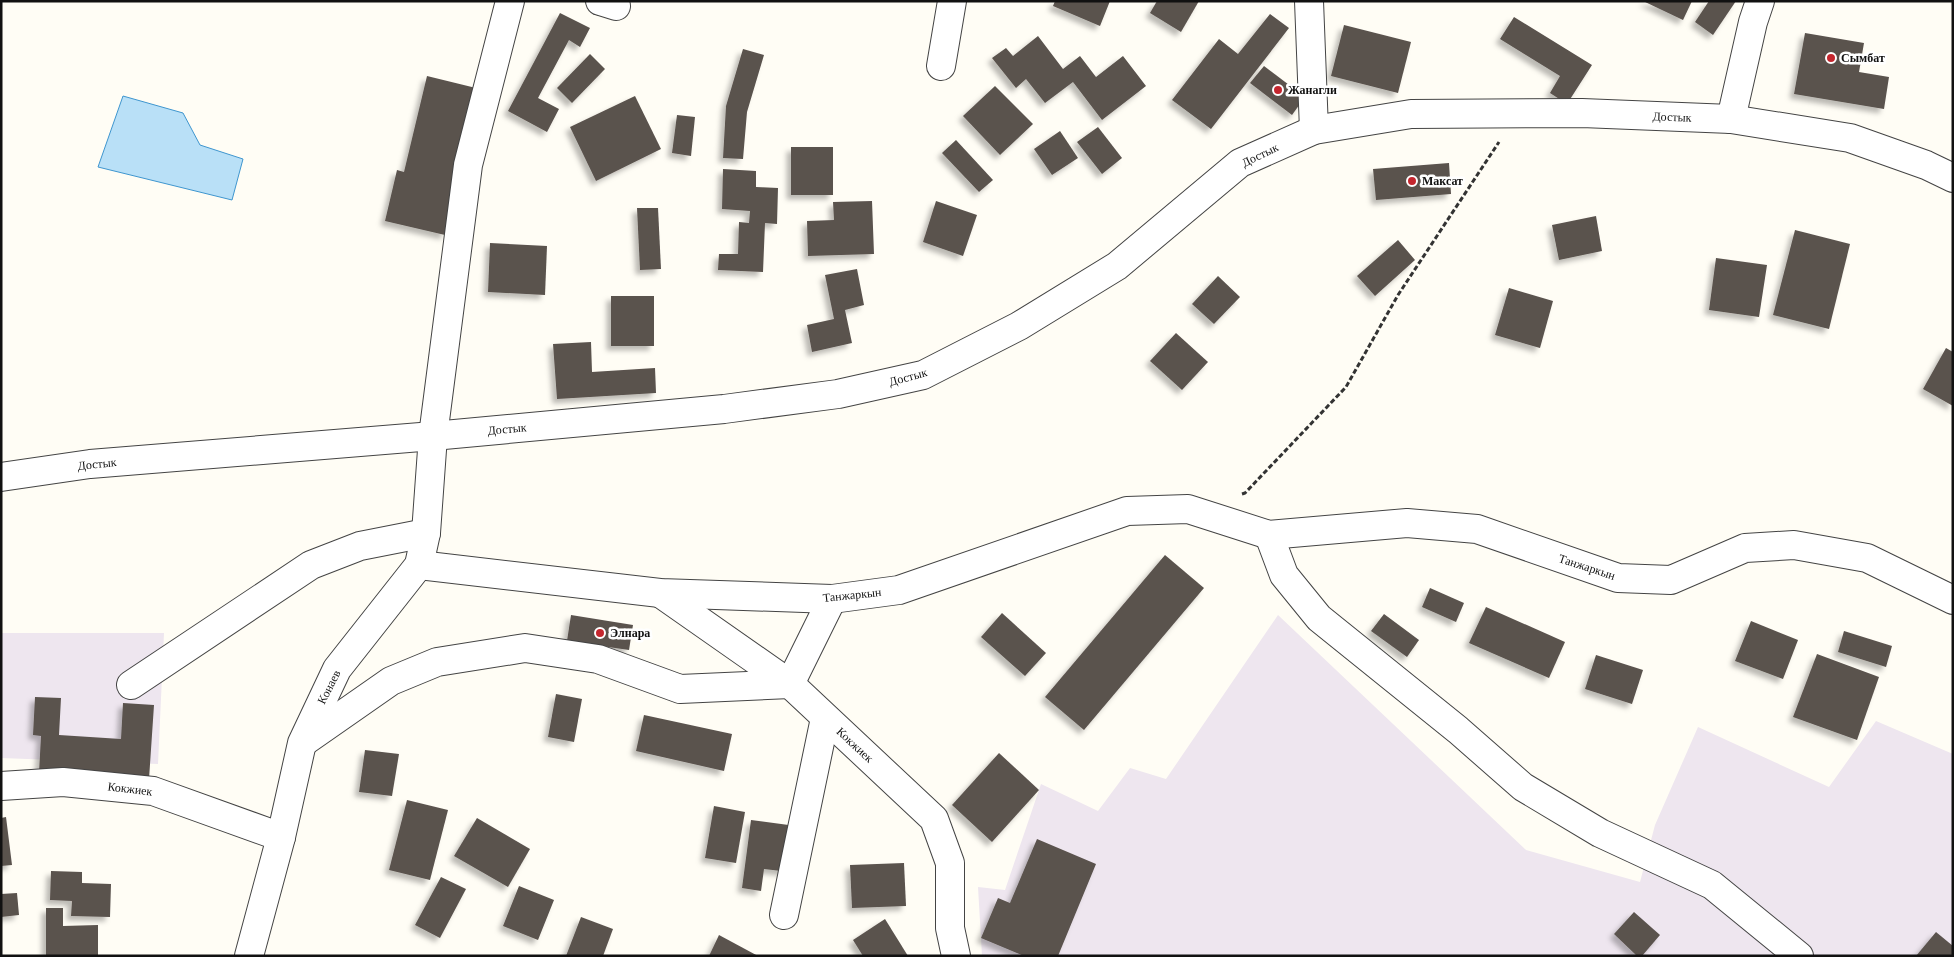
<svg xmlns="http://www.w3.org/2000/svg" width="1954" height="957" font-family="'Crimson Pro',serif">
  <defs>
    <filter id="shadow"><feDropShadow dx="-4.5" dy="4.5" stdDeviation="2.5" flood-color="#0004"/></filter>
  </defs>
  <rect width="100%" height="100%" fill="#fffdf5"/>
  <!-- industrial -->
  <g fill="#eee6ef">
    <polygon points="1278,615 1526,850 1640,882 1655,825 1698,727 1829,787 1876,721 1953,754 1953,956 982,956 978,887 1005,890 1041,784 1098,811 1130,768 1166,779"/>
    <polygon points="1,633 164,633 158,764 1,758"/>
  </g>
  <!-- water -->
  <polygon fill="#b9e0f7" stroke="#3f96cf" points="123,96 183,113 200,145 243,159 232,200 98,167"/>
  <!-- building -->
  <g fill="#5a524d" filter="url(#shadow)">
    <polygon points="1055,1 1110,1 1100,26 1053,6"/>
    <polygon points="1157,1 1199,1 1181,32 1150,13"/>
    <polygon points="1643,1 1692,1 1683,20"/>
    <polygon points="1709,1 1736,1 1713,35 1695,22"/>
    <polygon points="560,13 590,28 580,47 569,40 538,98 559,109 547,132 508,111"/>
    <polygon points="1270,14 1289,28 1211,129 1172,100 1219,39 1238,54"/>
    <polygon points="1514,17 1592,65 1567,104 1550,93 1560,76 1500,39"/>
    <polygon points="1344,25 1411,42 1398,93 1331,76"/>
    <polygon points="1805,33 1864,43 1859,72 1889,77 1884,109 1794,94"/>
    <polygon points="1038,36 1063,69 1080,56 1096,77 1123,56 1146,86 1102,120 1073,82 1045,103 1026,79 1016,88 992,58 1006,48 1013,56"/>
    <polygon points="743,49 764,55 747,112 743,159 723,158 726,106"/>
    <polygon points="590,54 605,69 572,103 557,88"/>
    <polygon points="1264,66 1305,97 1292,115 1250,83"/>
    <polygon points="427,76 480,89 445,235 385,221 397,170 404,172"/>
    <polygon points="995,86 1033,124 1000,155 963,116"/>
    <polygon points="635,96 661,149 596,181 570,127"/>
    <polygon points="677,115 695,117 691,156 672,153"/>
    <polygon points="1098,127 1122,158 1102,174 1077,142"/>
    <polygon points="1060,131 1078,158 1052,175 1034,149"/>
    <polygon points="956,140 993,180 979,192 942,153"/>
    <rect x="791" y="147" width="42" height="48"/>
    <polygon points="1449,163 1451,194 1376,200 1373,169"/>
    <polygon points="723,169 756,171 756,187 778,188 777,224 765,223 763,272 718,270 719,254 738,254 739,222 749,223 750,211 722,209"/>
    <polygon points="872,201 874,254 808,256 807,221 834,220 833,202"/>
    <polygon points="936,201 977,215 963,256 923,242"/>
    <polygon points="637,208 658,208 661,269 640,270"/>
    <polygon points="1596,216 1602,251 1559,260 1552,225"/>
    <polygon points="1795,230 1850,244 1829,329 1773,315"/>
    <polygon points="1398,240 1415,260 1375,296 1357,276"/>
    <polygon points="490,243 547,246 545,295 488,292"/>
    <polygon points="1716,258 1767,265 1759,317 1709,310"/>
    <polygon points="857,269 864,305 845,310 852,343 812,352 807,325 834,319 825,275"/>
    <polygon points="1218,276 1240,297 1214,324 1192,304"/>
    <polygon points="1509,288 1553,301 1540,348 1495,335"/>
    <rect x="611" y="296" width="43" height="50"/>
    <polygon points="1176,333 1208,362 1182,390 1150,361"/>
    <polygon points="591,342 592,372 655,368 656,393 557,399 553,344"/>
    <polygon points="1946,348 1953,352 1953,406 1923,389"/>
    <polygon points="1165,555 1204,588 1084,730 1045,697"/>
    <polygon points="1430,588 1464,603 1456,622 1422,607"/>
    <polygon points="1486,607 1565,642 1549,678 1469,643"/>
    <polygon points="1002,613 1046,653 1025,676 981,637"/>
    <polygon points="1384,614 1419,640 1407,657 1371,631"/>
    <polygon points="571,615 633,625 629,650 567,641"/>
    <polygon points="1751,621 1798,640 1783,679 1735,661"/>
    <polygon points="1844,631 1892,646 1886,667 1838,652"/>
    <polygon points="1817,654 1879,677 1857,740 1793,717"/>
    <polygon points="1596,655 1643,670 1632,704 1585,689"/>
    <polygon points="556,694 582,699 574,742 548,737"/>
    <polygon points="35,697 61,698 59,735 121,739 123,703 154,705 149,779 39,773 41,736 33,735"/>
    <polygon points="644,715 732,734 724,771 636,751"/>
    <polygon points="365,750 399,754 392,796 359,792"/>
    <polygon points="999,753 1039,790 992,842 952,805"/>
    <polygon points="407,800 448,810 430,880 389,870"/>
    <polygon points="714,806 745,812 736,863 705,858"/>
    <polygon points="6,817 12,865 1,866 1,818"/>
    <polygon points="477,818 530,849 508,887 454,856"/>
    <polygon points="751,820 796,826 790,872 764,869 761,891 742,888"/>
    <polygon points="1037,839 1096,864 1058,956 1024,956 981,938 998,898 1010,903"/>
    <polygon points="904,863 906,906 852,908 850,865"/>
    <polygon points="51,871 82,872 82,883 111,884 110,917 71,916 72,901 50,900"/>
    <polygon points="441,877 466,889 440,938 415,925"/>
    <polygon points="519,886 554,900 538,940 503,926"/>
    <polygon points="17,893 19,915 1,917 1,894"/>
    <polygon points="46,908 63,908 63,926 98,925 98,956 46,956"/>
    <polygon points="1634,912 1660,935 1642,956 1637,956 1614,934"/>
    <polygon points="581,917 613,929 603,956 566,956"/>
    <polygon points="885,919 908,956 863,956 853,940"/>
    <polygon points="1936,932 1953,946 1953,956 1916,956"/>
    <polygon points="719,935 758,956 709,956"/>
  </g>
  <g fill="none" stroke-linecap="round" stroke-linejoin="round">
    <!-- minor casing -->
    <g stroke="#444" stroke-width="30">
      <g id="minor">
        <polyline points="600,1 616,6"/>
        <polyline points="1309,1 1314,130"/>
        <polyline points="941,66 952,1"/>
        <polyline points="1731,119 1753,22 1760,1"/>
        <polyline points="1,477 90,464 433,436 724,409 838,394 923,375 1019,326 1117,266 1240,163 1314,130 1411,114 1582,113 1731,119 1850,138 1926,165 1953,178"/>
        <polyline points="1269,535 1284,575 1319,618 1458,730 1523,787 1600,833 1712,885 1799,956"/>
        <polyline points="419,565 660,593 832,599 899,590 1127,511 1188,509 1269,535 1407,523 1477,529 1618,578 1671,580 1745,548 1794,545 1867,558 1953,600"/>
        <polyline points="660,593 790,684 934,819 950,863 950,928 956,956"/>
        <polyline points="131,685 311,565 360,546 426,533"/>
        <polyline points="305,741 391,681 437,662 525,648 598,659 680,689 790,684 832,599"/>
        <polyline points="1,786 63,782 153,791 281,837"/>
        <polyline points="784,915 825,718"/>
        <polyline points="249,956 281,837 302,743 337,669 419,565 426,533 433,436 468,165 510,1"/>
      </g>
    </g>
    <!-- path -->
    <polyline stroke="#333" stroke-width="3" stroke-dasharray="5 2.5" stroke-linecap="butt" points="1242,494 1245,493 1346,387 1398,295 1499,142"/>
    <!-- minor -->
    <use href="#minor" stroke="#fff" stroke-width="28"/>
  </g>
  <!-- markers -->
  <g fill="#c4262e" stroke="#fff" stroke-width="2">
    <circle cx="1831" cy="58" r="5"/>
    <circle cx="1278" cy="90" r="5"/>
    <circle cx="1412" cy="181" r="5"/>
    <circle cx="600" cy="633" r="5"/>
  </g>
  <g text-anchor="middle" stroke-width="5" stroke-linejoin="round" paint-order="stroke">
    <!-- poi labels -->
    <g font-size="12" font-weight="bold" fill="#111" stroke="#fff" text-anchor="start">
      <text x="1841" y="62">Сымбат</text>
      <text x="1288" y="94">Жанагли</text>
      <text x="1422" y="185">Максат</text>
      <text x="610" y="637">Элнара</text>
    </g>
    <!-- street labels -->
    <g font-size="12" fill="#111" stroke="#fff">
      <text transform="translate(1672 117) rotate(2)" y="4">Достык</text>
      <text transform="translate(1260 155) rotate(-26)" y="4">Достык</text>
      <text transform="translate(908 377) rotate(-15)" y="4">Достык</text>
      <text transform="translate(507 429) rotate(-5)" y="4">Достык</text>
      <text transform="translate(97 464) rotate(-6)" y="4">Достык</text>
      <text transform="translate(1587 567) rotate(18)" y="4">Танжаркын</text>
      <text transform="translate(852 595) rotate(-6)" y="4">Танжаркын</text>
      <text transform="translate(329 687) rotate(-63)" y="4">Конаев</text>
      <text transform="translate(855 745) rotate(43)" y="4">Кокжиек</text>
      <text transform="translate(130 789) rotate(7)" y="4">Кокжиек</text>
    </g>
  </g>
  <!-- border -->
  <rect width="1954" height="957" fill="none" stroke="#111111" stroke-width="5"/>
</svg>
